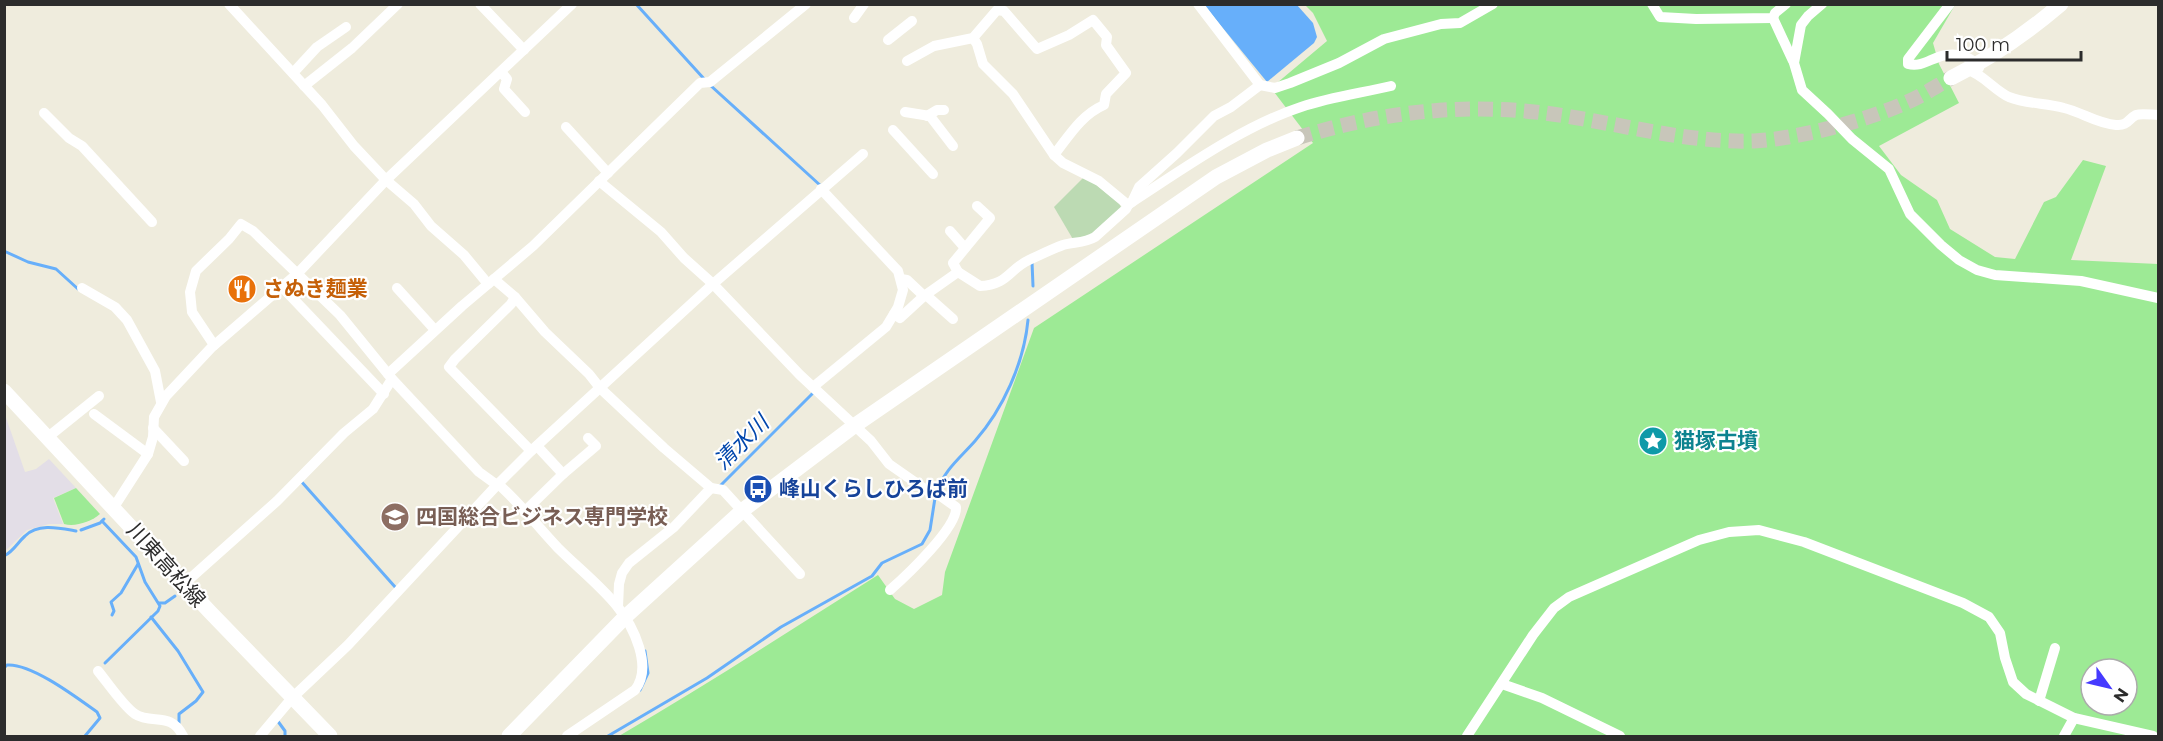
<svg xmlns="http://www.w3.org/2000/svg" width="2163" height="741" font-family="Montserrat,'Noto Sans JP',sans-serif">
  <rect width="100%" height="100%" fill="#efecdd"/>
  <!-- industrial -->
  <polygon fill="#e3dee7" points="4,412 25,472 36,469 49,459 76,488 53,498 63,524 49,524 27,530 5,551"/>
  <!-- green -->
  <g fill="#9dea95" fill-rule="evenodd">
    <path d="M1305,5h650l-22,38 6,21 20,39 -80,43 22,29 36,25 13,29 45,28 20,2 29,-57 12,-5 27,-37 23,6 -35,94 87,4v472h-1539c88,-51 173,-107 259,-161l17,24 19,10 28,-14 3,-23 89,-244 279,-185 -42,-55 56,-47 -14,-28zM2091,669h36v36h-36z"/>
    <path d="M76,488l24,26c-9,8 -25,13 -36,10l-10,-26z"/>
  </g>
  <!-- cemetery -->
  <polygon fill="#bcdab3" points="1085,176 1119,203 1122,209 1100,231 1074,241 1054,207"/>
  <!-- water -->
  <polygon fill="#67affa" points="1204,5 1297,5 1313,23 1317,37 1314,43 1267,82"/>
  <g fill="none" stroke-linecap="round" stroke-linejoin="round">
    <!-- stream -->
    <g stroke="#67affa" stroke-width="3">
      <polyline points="636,4 706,81"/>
      <polyline points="710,85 821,186"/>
      <polyline points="4,251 28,262 56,269 78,289"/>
      <polyline points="1032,262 1033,286"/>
      <polyline points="300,480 396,588"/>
      <polyline points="720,486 815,391"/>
      <path d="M937,492c7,-22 23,-34 38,-51 28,-32 49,-78 53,-121"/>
      <polyline points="102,521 136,557 145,582 160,606 158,611 105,663"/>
      <polyline points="81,530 100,523 104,519"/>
      <path d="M4,556c10,-5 13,-13 21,-20 13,-13 34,-8 51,-5"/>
      <polyline points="159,603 165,603 175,596"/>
      <polyline points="112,615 114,611 111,602 121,593 138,564"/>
      <polyline points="151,617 178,651 203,692 196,701 179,714 179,723"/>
      <path d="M4,668l3,-3c24,-2 69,32 90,47l3,6 -15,18"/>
      <polyline points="640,690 648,673 645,651"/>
      <polyline points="277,720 285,731 285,736"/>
      <polyline points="608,736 707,678 781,627 872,576 882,563 922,544 930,530 935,498"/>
    </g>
    <!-- secondary-tunnel -->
    <path stroke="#c8c6ba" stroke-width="15" stroke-dasharray="15 8" stroke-linecap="butt" d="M1297,138c83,-26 168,-36 255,-24 66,9 134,29 202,27 43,-2 110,-20 149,-37 17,-7 32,-17 48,-26"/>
    <!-- street -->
    <g stroke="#fff" stroke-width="10">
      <polyline points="229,4 322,105 354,146 386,180 414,204 431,226 464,255 488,284"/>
      <polyline points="480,4 524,50"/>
      <polyline points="1198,4 1260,85 1275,88 1290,83 1339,63 1384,39 1441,24 1460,23 1493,4"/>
      <polyline points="1652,4 1660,17 1696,19 1773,18 1775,13 1786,4"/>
      <polyline points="1822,4 1808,16 1801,25 1794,63 1802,90 1828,114 1852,139 1889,169 1910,214 1941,245 1959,260 1977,270 1995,275 2081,281 2158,298"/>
      <path d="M1950,4l-42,55v5c14,4 24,-7 38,-9 12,-2 28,2 33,13"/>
      <polyline points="854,18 864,4"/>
      <polyline points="1773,18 1793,61"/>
      <polyline points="973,38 977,44 983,64 1013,94 1054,155 1063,163 1099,181 1128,205 1132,202 1139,187 1177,153 1214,116 1231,107 1260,85"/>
      <polyline points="888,40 912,21"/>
      <path d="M907,61l27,-15 39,-8 24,-28 7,1 33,38 32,-14 24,-15 14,17 -1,8 20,28 -20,21 -2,11c-23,10 -35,31 -50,50"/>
      <path d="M1967,70c16,4 27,20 42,27 18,7 37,6 55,11 17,4 34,16 52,17 12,1 12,-6 20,-10 6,-2 16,0 22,0"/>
      <polyline points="501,72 507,79 504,89 525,112"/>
      <polyline points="293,73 317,47 346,27"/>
      <polyline points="304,86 352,48 398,4"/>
      <polyline points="905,112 930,116 953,146"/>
      <polyline points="44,113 69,138 82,146 152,222"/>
      <polyline points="927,116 937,110 944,110"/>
      <polyline points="566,127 608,173"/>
      <polyline points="893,130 933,174"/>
      <path d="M599,181l62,51 23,26 29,26 87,91 71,66 18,23 43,30 7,1 17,12c2,20 -50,69 -66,83"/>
      <path d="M1132,202c51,-33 111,-76 169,-95 29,-10 60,-14 90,-21"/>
      <polyline points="950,231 965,248"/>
      <polyline points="958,272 953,263 990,218 977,206"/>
      <polyline points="494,279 515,297 545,332 589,374 600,388 664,448 711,488 723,490 800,574"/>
      <path d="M901,279l6,1 17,16 34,-24 22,14c28,-1 29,-17 49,-26 11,-5 23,-11 34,-15 11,-3 22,-2 32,-8l31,-28 2,-4"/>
      <polyline points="282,287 384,394"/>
      <polyline points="82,288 115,307 127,320 155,371 161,402"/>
      <polyline points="397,288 435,330"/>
      <polyline points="926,295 953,319"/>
      <polyline points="515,297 511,304 455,359 449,367 531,451"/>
      <polyline points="894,314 900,318 924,296"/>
      <polyline points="214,345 192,312 190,292 196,271 229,239 241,224 253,231 340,315 388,374"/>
      <polyline points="392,379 479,472 497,485"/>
      <polyline points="813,387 886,327 898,307 903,290 898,271 821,189"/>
      <polyline points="94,414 148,454"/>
      <polyline points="153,428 184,461"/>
      <polyline points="48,437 99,396"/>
      <polyline points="563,474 596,446 588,438"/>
      <path d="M498,484c22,19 40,43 60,64 19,19 42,37 59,58 17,21 36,61 18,84l-68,46"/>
      <polyline points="114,507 148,454 153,437 154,417 166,396 211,348 298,273 386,180 572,4"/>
      <polyline points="525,511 563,474 537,446"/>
      <polyline points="184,584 277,501 344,433 373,409 392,379 388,374 462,306 533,246 700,83 710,82 806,4"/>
      <polyline points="618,607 619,584 622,573 629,563 674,527 711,488"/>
      <path d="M98,671c9,11 26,36 37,43 17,11 36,-3 48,22"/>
      <polyline points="1502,684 1542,698 1620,736"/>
      <polyline points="2039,701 2055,648"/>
      <polyline points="260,736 292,698 348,645 497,485 531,451 713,284 863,154"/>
      <polyline points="1467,736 1533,635 1554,608 1569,597 1699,540 1729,532 1759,530 1804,542 1963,603 1989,617 2000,633 2005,658 2013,682 2026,694 2074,718 2153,736"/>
      <polyline points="2064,736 2074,718"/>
    </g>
    <!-- secondary -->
    <g stroke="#fff" stroke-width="15">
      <path d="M1951,78c40,-20 76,-45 110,-74"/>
      <polyline points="4,391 210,612 330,736"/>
      <polyline points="509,736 624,618 743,510 854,426 1216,177 1267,150 1297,138"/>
    </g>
  </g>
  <!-- icons -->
  <defs>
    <g id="restaurant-disc" transform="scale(1.5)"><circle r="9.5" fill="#e8710a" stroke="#fff"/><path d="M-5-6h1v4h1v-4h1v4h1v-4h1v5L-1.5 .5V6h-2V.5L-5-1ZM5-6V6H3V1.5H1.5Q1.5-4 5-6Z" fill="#fff"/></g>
    <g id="sight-disc" transform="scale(1.5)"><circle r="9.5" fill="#0f9aa8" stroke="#fff"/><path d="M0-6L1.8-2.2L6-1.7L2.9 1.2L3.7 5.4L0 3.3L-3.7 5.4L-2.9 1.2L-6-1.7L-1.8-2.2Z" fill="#fff"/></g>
    <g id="bus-disc" transform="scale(1.5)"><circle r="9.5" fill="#1a4fb4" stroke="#fff"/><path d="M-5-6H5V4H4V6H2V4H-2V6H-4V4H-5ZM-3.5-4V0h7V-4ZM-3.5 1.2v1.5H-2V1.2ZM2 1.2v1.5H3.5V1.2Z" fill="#fff"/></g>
    <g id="school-disc" transform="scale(1.5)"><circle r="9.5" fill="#8d6e63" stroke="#fff"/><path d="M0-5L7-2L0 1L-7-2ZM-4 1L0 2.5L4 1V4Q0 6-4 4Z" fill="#fff"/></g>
  </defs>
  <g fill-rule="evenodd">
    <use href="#restaurant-disc" x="242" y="289"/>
    <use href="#sight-disc" x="1653" y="441"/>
    <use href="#bus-disc" x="758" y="489"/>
    <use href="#school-disc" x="395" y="517"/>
  </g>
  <g text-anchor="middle" stroke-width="4.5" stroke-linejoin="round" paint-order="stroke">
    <!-- food labels -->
    <g font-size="21" font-weight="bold" fill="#c56008" stroke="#fff" text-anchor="start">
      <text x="263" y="296">さぬき麺業</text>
    </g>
    <!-- culture labels -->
    <g font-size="21" font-weight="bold" fill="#0d838f" stroke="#fff" text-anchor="start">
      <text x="1674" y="448">猫塚古墳</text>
    </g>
    <!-- transit labels -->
    <g font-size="21" font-weight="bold" fill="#164399" stroke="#fff" text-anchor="start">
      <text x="779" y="496">峰山くらしひろば前</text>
    </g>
    <!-- education labels -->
    <g font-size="21" font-weight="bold" fill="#785e54" stroke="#fff" text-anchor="start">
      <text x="416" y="524">四国総合ビジネス専門学校</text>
    </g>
    <!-- street labels -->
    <g font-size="21" fill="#2c2c2c" stroke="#fff">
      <text transform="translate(166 565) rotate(48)" y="7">川東高松線</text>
    </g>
    <!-- water labels -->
    <g font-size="22" font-style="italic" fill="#0046ac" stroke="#fff">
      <text transform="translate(741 442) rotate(-45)" y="8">清水川</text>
    </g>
  </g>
  <!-- border -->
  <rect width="2163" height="741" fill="none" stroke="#2c2c2c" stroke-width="12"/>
  <!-- north arrow -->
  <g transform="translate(2109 687) rotate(124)"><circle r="28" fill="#ffffff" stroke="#ababab" stroke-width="1.5"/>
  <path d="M0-4.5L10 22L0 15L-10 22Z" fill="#463aff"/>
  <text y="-9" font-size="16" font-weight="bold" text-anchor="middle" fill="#2c2c2c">N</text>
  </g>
  <!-- scale -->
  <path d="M1947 51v9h134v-9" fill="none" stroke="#2c2c2c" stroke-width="3"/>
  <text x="1956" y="51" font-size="18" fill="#2c2c2c" stroke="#ffffff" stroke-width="4.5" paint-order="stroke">100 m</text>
</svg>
